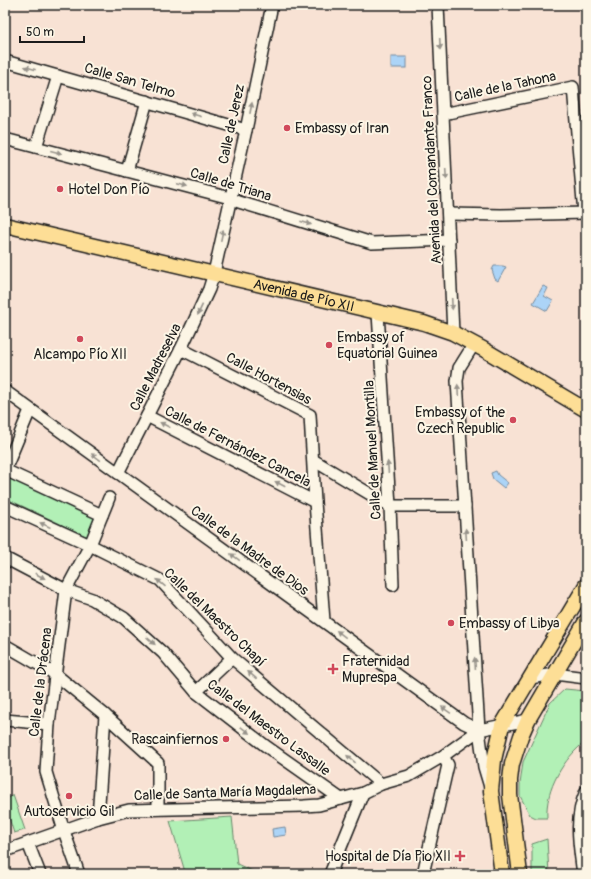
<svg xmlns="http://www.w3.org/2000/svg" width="591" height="879" font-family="Pangolin,sans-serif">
  <rect width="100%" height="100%" fill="#f8e2d4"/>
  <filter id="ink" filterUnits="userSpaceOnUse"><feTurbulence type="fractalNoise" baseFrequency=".025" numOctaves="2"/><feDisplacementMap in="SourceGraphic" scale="8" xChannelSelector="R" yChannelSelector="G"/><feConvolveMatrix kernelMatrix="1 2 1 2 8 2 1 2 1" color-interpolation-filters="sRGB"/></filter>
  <g filter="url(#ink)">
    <!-- green -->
    <g fill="#b2f0b6" stroke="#678669">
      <polygon points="7,477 96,517 88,537 5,498 5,483"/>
      <path d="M565,689l21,2v50c-22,17 -41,48 -39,77h-11l-6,-3 -10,-19v-12l3,-22 27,-59z"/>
      <polygon points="13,795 25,830 14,833 5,806 5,798 7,799"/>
      <polygon points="232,817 237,864 259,874 191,874 185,872 170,821"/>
      <polygon points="547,839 549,874 532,874 532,844"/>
    </g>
    <!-- water -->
    <g fill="#acd4f7" stroke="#728a9f">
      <rect x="391" y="57" width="16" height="11"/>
      <polygon points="494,266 503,266 506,267 498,281 495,279 492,270"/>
      <polygon points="543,286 548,288 544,296 553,301 547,311 533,303"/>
      <polygon points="496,471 498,475 508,483 504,488 493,479 491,473"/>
      <polygon points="285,827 286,835 273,837 272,829"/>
    </g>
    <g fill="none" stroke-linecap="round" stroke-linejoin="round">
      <!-- minor casing -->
      <g stroke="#1c1c1c" stroke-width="14">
        <g id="minor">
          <polyline points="438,5 453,333"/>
          <polyline points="5,61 246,130"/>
          <polyline points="443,114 573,87 584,213"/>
          <polyline points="5,139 230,198 239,202 372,243 449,240"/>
          <polyline points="36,147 58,76"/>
          <polyline points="127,171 147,101"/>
          <polyline points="448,214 501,215 586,213"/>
          <polyline points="378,313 390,506 393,585"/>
          <polyline points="474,344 459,368 457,381 479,730 484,767 490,787"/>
          <polyline points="181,349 310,415 315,502 324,621"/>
          <polyline points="5,391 464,723 479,730"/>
          <polyline points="147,416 315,502"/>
          <polyline points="313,460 390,506"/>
          <polyline points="5,470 102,515"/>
          <polyline points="5,470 30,410"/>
          <polyline points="118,473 181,349 209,289 214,273 246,130 272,5"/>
          <polyline points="5,506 90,545 160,580 232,658 381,784"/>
          <polyline points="390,506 465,506"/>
          <polyline points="5,558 66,590 92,599 124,618 163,653 196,692 267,747 341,799"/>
          <polyline points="5,645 55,674 105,715 158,763 158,809"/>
          <polyline points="530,678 555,674 586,678"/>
          <polyline points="196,692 232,658"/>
          <polyline points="5,720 49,724"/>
          <polyline points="98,818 105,715"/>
          <polyline points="28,843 40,874"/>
          <polyline points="5,851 98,818 129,810 304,806 319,805 363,793 381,784 409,776 443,756 479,730 528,720"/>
          <polyline points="79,874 64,831 46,772 49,724 66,590 90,545 109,498"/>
          <polyline points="330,874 363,793"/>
          <polyline points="423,874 448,765 443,756"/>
          <path d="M583,874c-4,-30 -9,-55 3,-83"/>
        </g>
      </g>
      <!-- major casing -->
      <g stroke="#1c1c1c" stroke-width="17">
        <g id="major">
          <path id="s1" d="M5,225l419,98 29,10 30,16 103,61"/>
          <polyline points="502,874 491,791 494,760 502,725 586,585"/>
          <polyline points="520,874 510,795 510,780 512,764 521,736 528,720 586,621"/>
        </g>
      </g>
      <!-- minor -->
      <use href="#minor" stroke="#fcf5e5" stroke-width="11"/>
      <!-- major -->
      <use href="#major" stroke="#fdde96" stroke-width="14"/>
    </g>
    <!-- one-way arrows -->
    <defs><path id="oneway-solid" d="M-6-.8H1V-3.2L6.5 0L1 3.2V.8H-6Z"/></defs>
    <g fill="#97938b">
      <use href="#oneway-solid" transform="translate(440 44) rotate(87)"/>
      <use href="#oneway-solid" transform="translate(30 68) rotate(-164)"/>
      <use href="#oneway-solid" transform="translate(251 108) rotate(-79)"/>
      <use href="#oneway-solid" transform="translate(196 115) rotate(-163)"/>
      <use href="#oneway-solid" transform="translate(56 152) rotate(15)"/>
      <use href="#oneway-solid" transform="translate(446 174) rotate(87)"/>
      <use href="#oneway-solid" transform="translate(182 185) rotate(14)"/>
      <use href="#oneway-solid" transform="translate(306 223) rotate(17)"/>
      <use href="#oneway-solid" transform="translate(222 235) rotate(-78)"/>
      <use href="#oneway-solid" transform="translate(452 304) rotate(87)"/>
      <use href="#oneway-solid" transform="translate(200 310) rotate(115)"/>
      <use href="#oneway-solid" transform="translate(458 390) rotate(-93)"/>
      <use href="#oneway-solid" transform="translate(165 425) rotate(-153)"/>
      <use href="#oneway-solid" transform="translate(96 457) rotate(-144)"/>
      <use href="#oneway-solid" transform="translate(388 467) rotate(-94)"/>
      <use href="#oneway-solid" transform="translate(280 484) rotate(-153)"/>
      <use href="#oneway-solid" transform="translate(45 525) rotate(-156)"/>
      <use href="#oneway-solid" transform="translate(466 534) rotate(-94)"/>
      <use href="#oneway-solid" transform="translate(235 557) rotate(-144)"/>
      <use href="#oneway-solid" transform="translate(40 576) rotate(28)"/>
      <use href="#oneway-solid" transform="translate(161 583) rotate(-139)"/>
      <use href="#oneway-solid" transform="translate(341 634) rotate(-143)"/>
      <use href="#oneway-solid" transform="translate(151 641) rotate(42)"/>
      <use href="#oneway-solid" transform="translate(475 663) rotate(-94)"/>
      <use href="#oneway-solid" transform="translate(252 675) rotate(-140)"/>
      <use href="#oneway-solid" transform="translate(446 710) rotate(-145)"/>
      <use href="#oneway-solid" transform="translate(245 730) rotate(37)"/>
      <use href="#oneway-solid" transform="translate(351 759) rotate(-140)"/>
    </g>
  </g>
  <!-- markers -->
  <g fill="#d1495b" stroke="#fcf5e5" stroke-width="1.5">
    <circle cx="287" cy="128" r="4"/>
    <circle cx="60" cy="189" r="4"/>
    <circle cx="80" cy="339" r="4"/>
    <circle cx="329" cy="345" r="4"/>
    <circle cx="513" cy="420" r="4"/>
    <circle cx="451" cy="623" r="4"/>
    <path d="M331 663h4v4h4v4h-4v4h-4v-4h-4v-4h4z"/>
    <circle cx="226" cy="739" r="4"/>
    <circle cx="69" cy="796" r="4"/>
    <path d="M458 850h4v4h4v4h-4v4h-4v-4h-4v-4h4z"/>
  </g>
  <g text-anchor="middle" stroke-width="4" stroke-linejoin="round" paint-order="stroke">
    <!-- street labels -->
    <g font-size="14" fill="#1c1c1c" stroke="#fcf5e5">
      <text transform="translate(130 80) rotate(16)" y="5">Calle San Telmo</text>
      <text transform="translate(505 86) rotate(-12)" y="5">Calle de la Tahona</text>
      <text transform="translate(231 124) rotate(-78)" y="5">Calle de Jerez</text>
      <text transform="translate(431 170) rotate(-93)" y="5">Avenida del Comandante Franco</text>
      <text transform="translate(231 184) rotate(17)" y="5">Calle de Triana</text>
      <text dy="5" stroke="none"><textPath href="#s1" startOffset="307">Avenida de Pío XII</textPath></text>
      <text transform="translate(155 367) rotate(-63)" y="5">Calle Madreselva</text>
      <text transform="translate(269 378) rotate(28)" y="5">Calle Hortensias</text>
      <text transform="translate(238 446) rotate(27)" y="5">Calle de Fernández Cancela</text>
      <text transform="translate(372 450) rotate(-93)" y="5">Calle de Manuel Montilla</text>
      <text transform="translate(250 550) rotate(36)" y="5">Calle de la Madre de Dios</text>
      <text transform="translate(215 617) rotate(44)" y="5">Calle del Maestro Chapí</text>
      <text transform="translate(40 682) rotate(-83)" y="5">Calle de la Drácena</text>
      <text transform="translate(269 727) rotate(37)" y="5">Calle del Maestro Lassalle</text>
      <text transform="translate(225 792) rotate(-2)" y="5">Calle de Santa María Magdalena</text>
    </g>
    <!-- poi labels -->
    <g font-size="14" fill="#1c1c1c" stroke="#fcf5e5" text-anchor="start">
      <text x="295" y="133">Embassy of Iran</text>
      <text x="68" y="194">Hotel Don Pío</text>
      <text x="337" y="342">Embassy of<tspan x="337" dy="16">Equatorial Guinea</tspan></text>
      <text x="80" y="359" text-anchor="middle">Alcampo Pío XII</text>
      <text x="505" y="417" text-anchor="end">Embassy of the<tspan x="505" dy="16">Czech Republic</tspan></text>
      <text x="459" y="628">Embassy of Libya</text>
      <text x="342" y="666">Fraternidad<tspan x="342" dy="16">Muprespa</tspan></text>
      <text x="218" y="744" text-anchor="end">Rascainfiernos</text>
      <text x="69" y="816" text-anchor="middle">Autoservicio Gil</text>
      <text x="451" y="861" text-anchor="end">Hospital de Día Pio XII</text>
    </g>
  </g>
  <!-- margin -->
  <rect width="591" height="879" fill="none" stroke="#fcf5e5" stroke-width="20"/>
  <rect x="10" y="10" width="571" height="859" fill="none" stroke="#1c1c1c" stroke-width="1.5" filter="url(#ink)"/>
  <!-- scale -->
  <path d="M20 36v6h64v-6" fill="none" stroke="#1c1c1c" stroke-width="2"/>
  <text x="26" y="36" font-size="12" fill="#1c1c1c" stroke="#fcf5e5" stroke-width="3" paint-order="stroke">50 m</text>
</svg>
